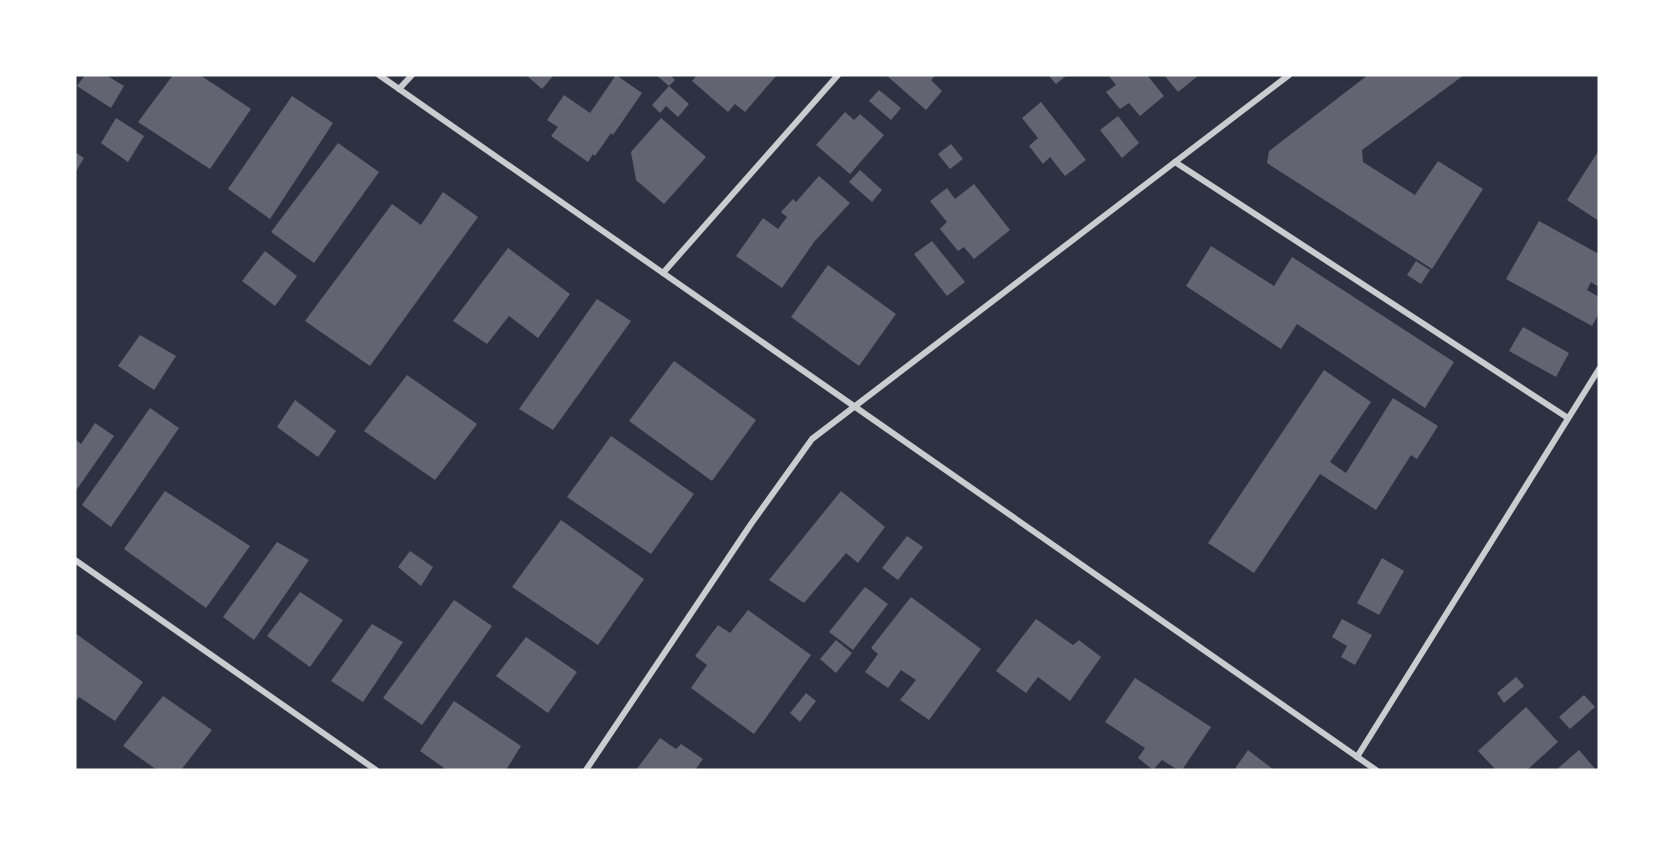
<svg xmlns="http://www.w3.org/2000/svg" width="1674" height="845" font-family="'Archivo Narrow',sans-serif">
  <rect width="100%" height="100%" fill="#2d3142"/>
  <!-- building -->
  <g fill="#626471">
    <polygon points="85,75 106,75 124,86 111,108 77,86"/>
    <polygon points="173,75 200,75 251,109 210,169 138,122"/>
    <polygon points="526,75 554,75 542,89"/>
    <polygon points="616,75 642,93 613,135 611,133 595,156 593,154 588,162 551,136 558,127 547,120 564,95 590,113"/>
    <polygon points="656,75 670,75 675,80 669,86"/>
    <polygon points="697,75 777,75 745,112 735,104 728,112 692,81"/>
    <polygon points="886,75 936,75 931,80 942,91 926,110"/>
    <polygon points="1048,75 1067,75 1056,84"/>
    <polygon points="1108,75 1147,75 1164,96 1140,116 1129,103 1120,109 1106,92 1116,85"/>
    <polygon points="1164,75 1199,75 1178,92"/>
    <polygon points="1368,75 1464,75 1362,150 1363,162 1415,195 1438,161 1483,189 1432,269 1267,163 1269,151"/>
    <polygon points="669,86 689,104 678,117 666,106 660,113 652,105"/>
    <polygon points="879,90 901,108 891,120 869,101"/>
    <polygon points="292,96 333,123 270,219 228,189"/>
    <polygon points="1041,102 1086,160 1065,176 1050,157 1043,164 1029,146 1038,138 1022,118"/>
    <polygon points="845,112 854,120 860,114 884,135 850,174 816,145"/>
    <polygon points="1118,116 1139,143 1122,158 1100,130"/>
    <polygon points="116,118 144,136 128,162 101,143"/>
    <polygon points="661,118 706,157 664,204 636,180 631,152"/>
    <polygon points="338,143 379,172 314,263 271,232"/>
    <polygon points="951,144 963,159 950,169 938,154"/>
    <polygon points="1599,150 1599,221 1567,200"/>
    <polygon points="75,152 84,158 75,173"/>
    <polygon points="860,170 882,190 872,202 849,182"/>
    <polygon points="819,176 850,203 814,242 782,288 736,256 763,218 778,229 787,217 781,212 793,199 796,202"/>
    <polygon points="974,184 1010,230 974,259 964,247 958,251 940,229 947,222 930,201 947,188 955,199"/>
    <polygon points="443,192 478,217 370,366 305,321 392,204 421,225"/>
    <polygon points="1539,221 1599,254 1599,283 1597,286 1591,282 1587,290 1599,297 1599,313 1592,326 1506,279"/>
    <polygon points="932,241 965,282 947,296 914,254"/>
    <polygon points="1211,246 1274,286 1292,257 1454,362 1425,408 1297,324 1281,349 1186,286"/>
    <polygon points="508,248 570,294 538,338 509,316 487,344 453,321"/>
    <polygon points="265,251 297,276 275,306 242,281"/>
    <polygon points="1416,261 1430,270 1421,284 1407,275"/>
    <polygon points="828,265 896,314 859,366 791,317"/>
    <polygon points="597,299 631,321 553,430 519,409"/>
    <polygon points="1523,327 1569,353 1556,377 1509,351"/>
    <polygon points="140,335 176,356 154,390 118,366"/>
    <polygon points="674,361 756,420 712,481 629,421"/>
    <polygon points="1324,370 1371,402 1330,462 1346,473 1393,398 1438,426 1417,459 1411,455 1376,510 1320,474 1254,573 1208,543"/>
    <polygon points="407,375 477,424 435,480 364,431"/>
    <polygon points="295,400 336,431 318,457 277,427"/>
    <polygon points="150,408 179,428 111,527 82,505"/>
    <polygon points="95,423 114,436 75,492 75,439 81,444"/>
    <polygon points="611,436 694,494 651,554 567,497"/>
    <polygon points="165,491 250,546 206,608 124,549"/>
    <polygon points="841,491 885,527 858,563 846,553 804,603 769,580"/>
    <polygon points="561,520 644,579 598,645 512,587"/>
    <polygon points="907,536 923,547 898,580 882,568"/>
    <polygon points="277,542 309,560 254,640 223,617"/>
    <polygon points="410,551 433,567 421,586 398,567"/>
    <polygon points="1382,558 1404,571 1379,615 1357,603"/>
    <polygon points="865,587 888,604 853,650 829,632"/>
    <polygon points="300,592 343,620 310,667 267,636"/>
    <polygon points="911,597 981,649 929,720 900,700 916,680 901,670 888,688 865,672 878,654 871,648"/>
    <polygon points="454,600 492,626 422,725 383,698"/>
    <polygon points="748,610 811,655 754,734 691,688 707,665 695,656 718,625 730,633"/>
    <polygon points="1036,619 1073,645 1079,640 1101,657 1070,701 1038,677 1026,693 996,671"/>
    <polygon points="1342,619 1372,635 1355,665 1341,657 1347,646 1332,637"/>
    <polygon points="372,624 403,642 363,702 331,681"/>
    <polygon points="75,633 143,682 115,721 79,697 75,702"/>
    <polygon points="526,637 577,672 548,713 496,676"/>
    <polygon points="836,640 852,653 836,673 820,659"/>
    <polygon points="1516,677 1524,686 1504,703 1497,693"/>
    <polygon points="1135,678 1211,727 1182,770 1178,770 1162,760 1153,770 1138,758 1145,748 1105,722"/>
    <polygon points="806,693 816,701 800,722 790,713"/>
    <polygon points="1584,695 1595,707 1570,729 1559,717"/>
    <polygon points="163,696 212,730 181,770 157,770 123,746"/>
    <polygon points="454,701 521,746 506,770 447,770 420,751"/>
    <polygon points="1526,707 1558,742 1527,770 1496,770 1478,751"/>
    <polygon points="660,738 676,749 681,744 703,759 695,770 636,770"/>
    <polygon points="1248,750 1274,770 1234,770"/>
    <polygon points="1579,750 1596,770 1556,770 1571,757"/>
  </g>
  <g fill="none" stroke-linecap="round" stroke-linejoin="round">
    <!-- minor -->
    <g stroke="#caccd0" stroke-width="6">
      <polyline points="379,75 1376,770"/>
      <polyline points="399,89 412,75"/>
      <polyline points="1175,162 1568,418"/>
      <polyline points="663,273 838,75"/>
      <polyline points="75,560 376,770"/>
      <polyline points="1357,757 1599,369"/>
      <polyline points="586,770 751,524 812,439 1289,75"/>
    </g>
  </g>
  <!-- border -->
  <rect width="1674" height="845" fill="none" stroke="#ffffff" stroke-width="153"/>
</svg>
